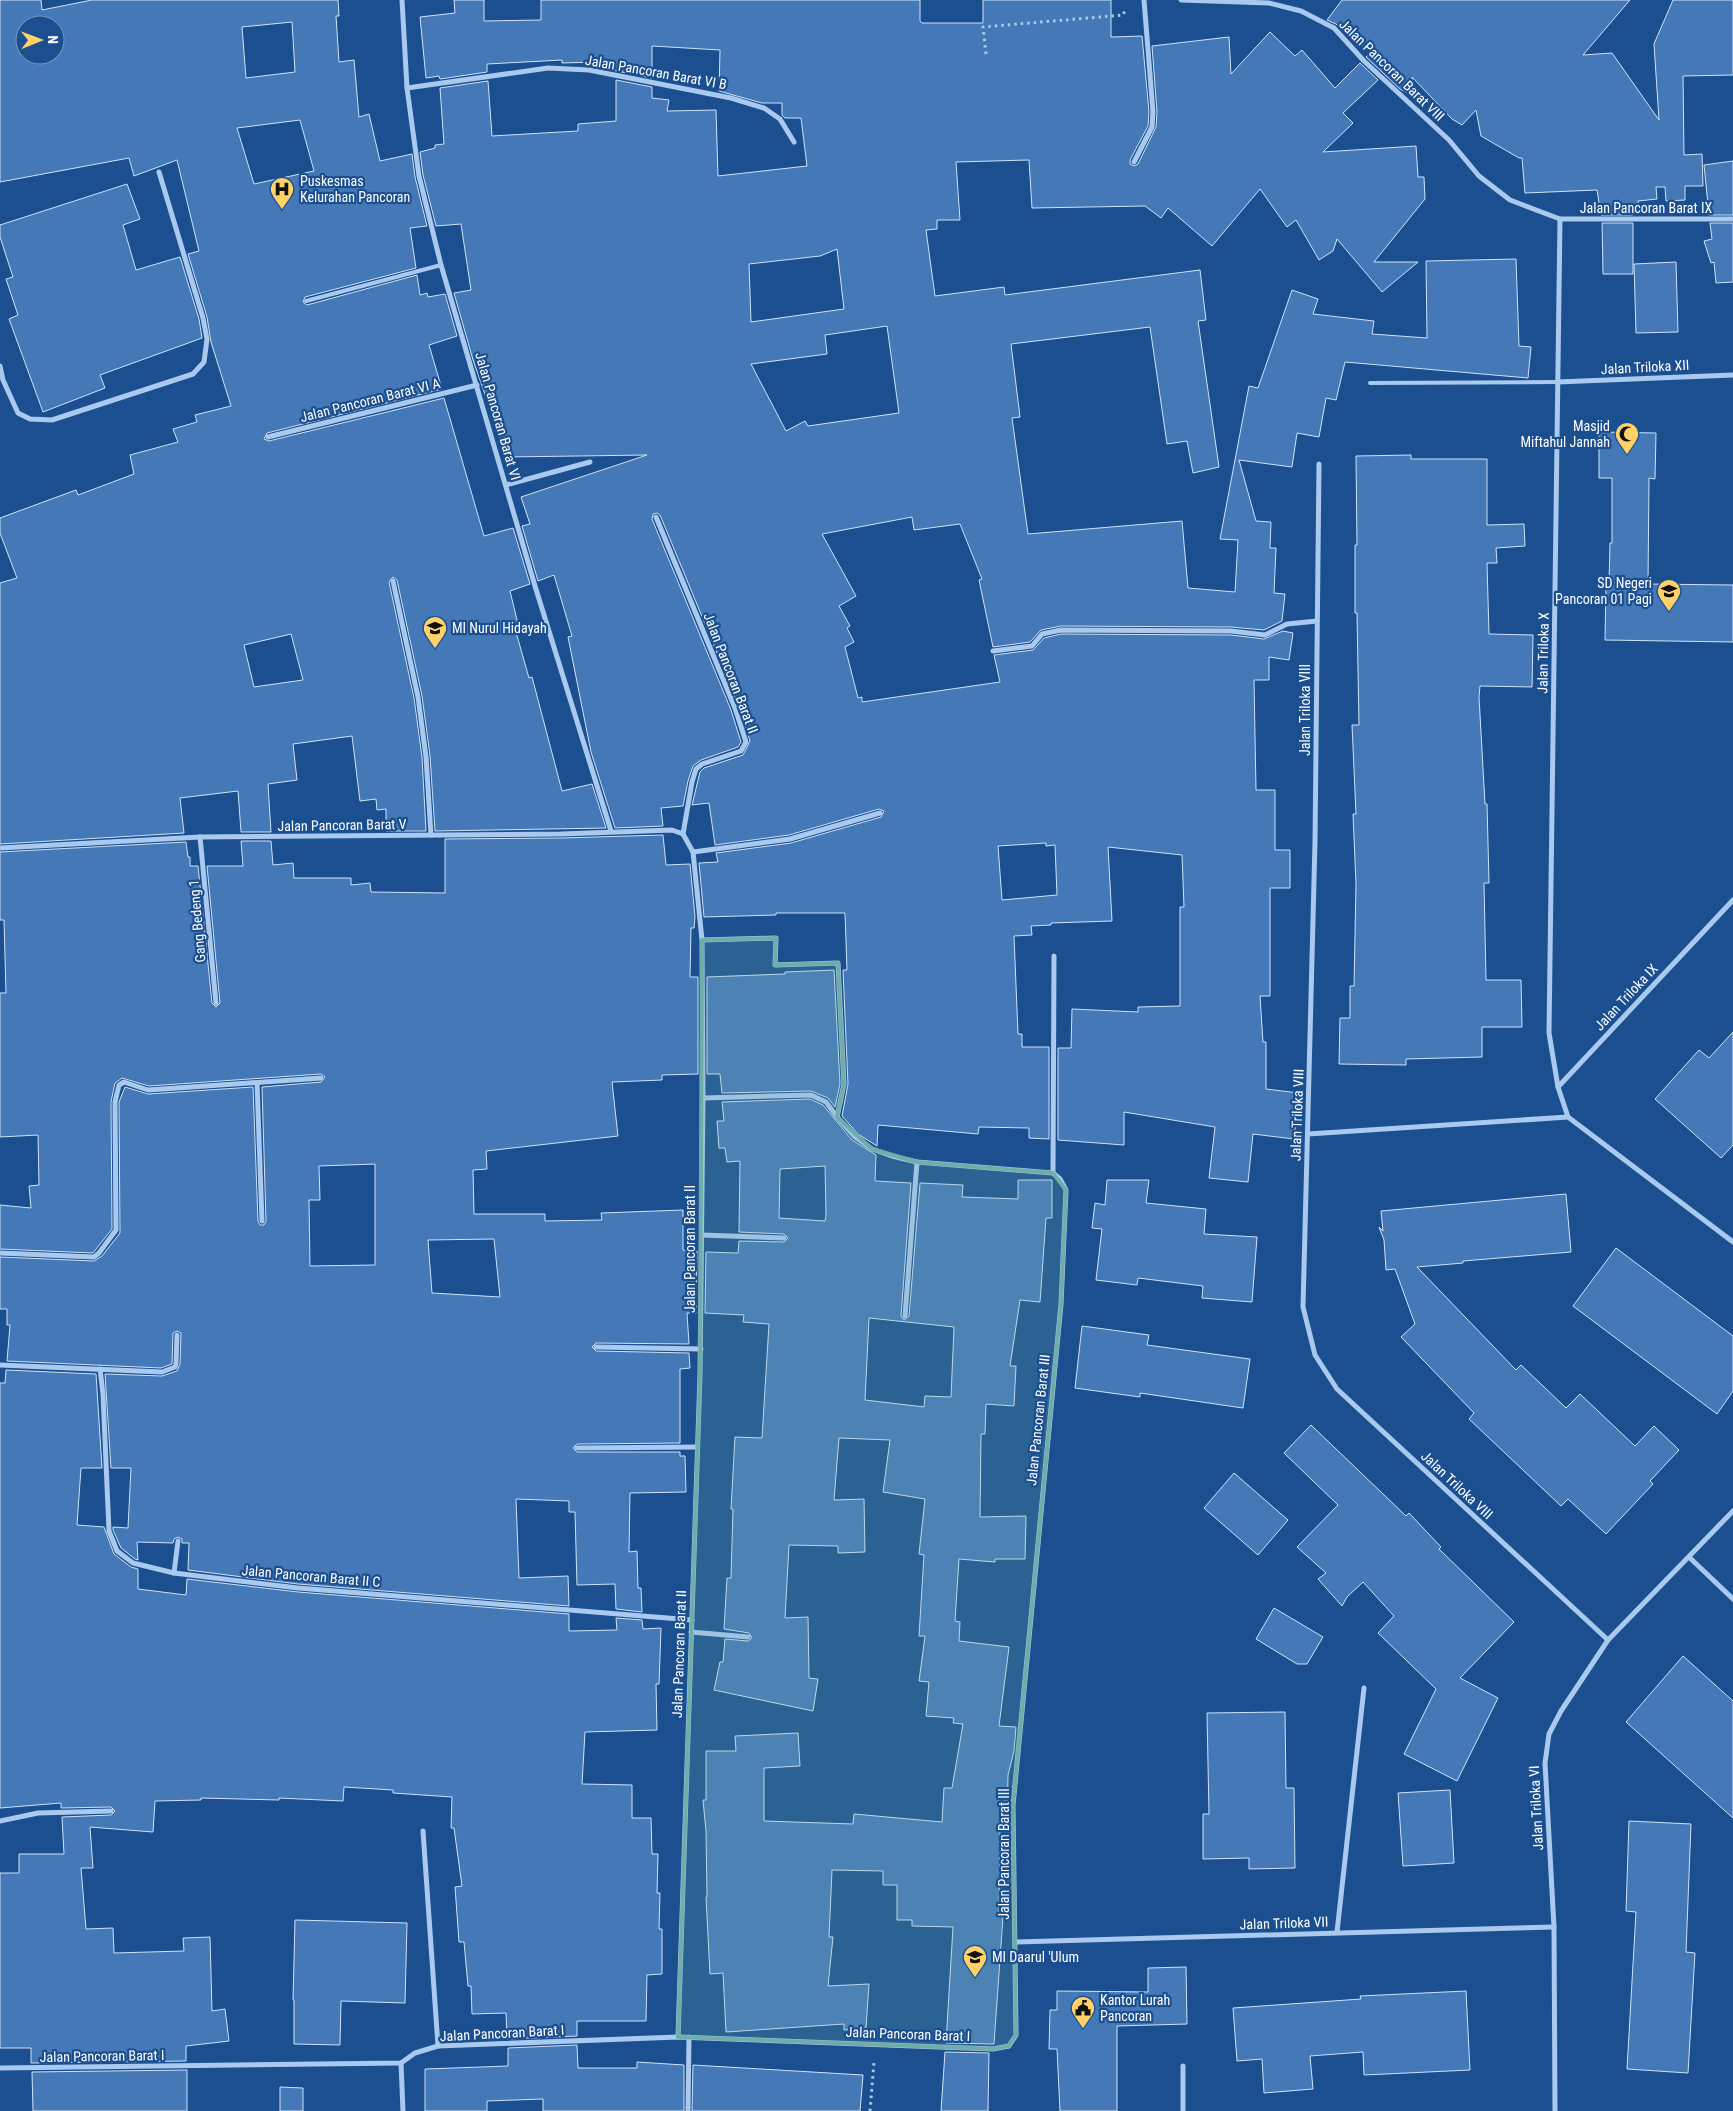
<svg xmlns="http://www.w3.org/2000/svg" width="1733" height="2111" font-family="'Roboto Condensed',sans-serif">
  <rect width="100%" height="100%" fill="#1b4f8f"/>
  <!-- building -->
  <g fill="#4478b7" stroke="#cfe3fa" fill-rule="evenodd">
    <path d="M0,0h41l1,10 50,-10h246l1,16h-3l3,46 15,-2 5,57 10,-3 11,47 32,-7 3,23 12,49 -17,2 6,40 -111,29 -2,5 4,3 110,-30 3,20 7,-2 1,4 17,-3 12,42 -28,9 13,44 -175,44 -3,6 5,2 175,-43 40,138 29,-8 17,56 -20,7 8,33 -4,1 15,53 3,-1 30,114 30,-7 14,44 -171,3 -5,-75 -8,-60 -25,-116 -4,-3 -4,5 25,116 8,59 4,74h-40v-22l-9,1 -1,-11 -16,2 -8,-65 -59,8 4,36 -29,4 3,48h-30l-3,-41 -58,7 4,35 -184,11v-261l17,-5 -17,-45v-15l76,-28 2,5 56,-21 -4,-19 48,-13 -5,-13 24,-7 -2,-7 36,-9 -20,-64 -4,-25 -19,-63 11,-3 -22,-91 -43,16 -5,-18 -129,24zM292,22l3,50 -49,6 -4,-51zM25,25h30v30h-30zM300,120l14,51 -60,13 -17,-56zM291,634l12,46 -49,7 -10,-42z"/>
    <path d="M454,0h30v21l57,-1v-20h379v21l2,2h61v-23h128v37l31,-1 1,11 6,65 -1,14 -18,34v4l4,2 4,-2 18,-37 1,-15 -5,-66 77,-9 2,37 39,-42 25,24 7,-6 33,38 25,-25 18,17 -35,33 10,10 -30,29 93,-6 2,31h6l1,22 -51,63h44l-36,30 -45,-53 -4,12 -14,9 -23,-40 -9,7 -27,-38 -48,57 -44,-38 -7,10 -16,-12 -113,2 -3,-48 -73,2 4,58h-23v9l-11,1 9,66 69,-9 1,8 195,-25 6,50 -8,1 21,146 -26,6 -6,-32 -20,3 -17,-117 -139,17 9,73 -8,1 16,116 154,-13 6,67 47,4 3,-52 -18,-1 29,-153 9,2 34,-98 26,9 -5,15 61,7 -2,13 55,4 -1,-77 90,-2 3,87 12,1 -3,31 -183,-16 -9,38 -10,-2 -7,39 -22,-4 -5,34 -53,-7 17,61 15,1 -1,26h6l-2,45 11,1 -3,27 -18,9 -33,-3 -170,-1 -20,4 -11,12 -37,5 -14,-67 3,-1 -22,-55 -46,6 -2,-13 -90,17 34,62 -17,10 11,20 -3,2 7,14 -9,5 13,51 4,-1v5l138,-20 -6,-27 39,-5 11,-12 17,-4 170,1 33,4 19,-8 10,2 -4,27 -20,-3v23h-15l2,110h19v60h15v38h-20v108h-10l3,46h3v47l33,4 -5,46 -41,-5 -5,48 -39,-4 6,-51 -91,-15v33l-66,-5v-92h13l1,-39 66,3v-5l42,-1v-99h4l-2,-52 -74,-8 4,74 -61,2v2l-20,1 1,9 -18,1 4,98h4v13h27v92l-20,-1v-10l-50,-1 -1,7 -100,-9 -1,21 -19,-12 -16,-18 6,-32 -5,-114h4l-2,-57h-69v2l-72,2 -5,-54 19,-1 -2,-9 75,-10 90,-26 3,-6 -5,-2 -90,26 -74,10 -6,-42 -17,2 8,-33 4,-4 39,-13 7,-14 -11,-35 -79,-191 -3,-2 -4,1 -1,5 79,191 10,32 -3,5 -37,13 -8,6 -5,15 -5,25 -22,2 2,18 -48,2 -24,-76 -23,-115 4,-1 -18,-61 -16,6 -16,-55 8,-2 -9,-27 126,-42 -140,2 -34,-97 -19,-67 17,-3 -10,-66 -25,2 -13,-51 -3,-23 15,-4v-3l9,-1 -4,-56 48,-7 4,55 86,-5v-7l38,-3v-41l36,7v11l17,2 -2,11 49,-1 2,66 89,-10 -6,-48h-16l-3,-3v-12h-20l-43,-12 1,-41 -68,-4v32l-55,-11v-5l-35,1v-3l-75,4v8l-47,7 -1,-3 -13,2 -6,-61 35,-4zM837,249l7,60 -93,13 -2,-58 71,-8zM887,326l12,87 -91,13 -3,-5 -19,10 -35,-67 76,-10 -2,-19zM1046,843v3l9,-1 2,50 -55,5 -4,-54z"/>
    <polygon points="1342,0 1630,0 1583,55 1612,53 1659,120 1654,44 1673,0 1733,0 1733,75 1683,76 1684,155 1702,154 1703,186 1685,186 1685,200 1666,201 1665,187 1656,187 1657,199 1638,201 1639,209 1633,210 1633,215 1601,215 1597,190 1525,193 1522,158 1519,158 1481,136 1476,110 1462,125 1452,119 1412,77 1413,96 1400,89 1366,57 1371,52 1344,32 1336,24 1327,20"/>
    <polygon points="1733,161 1733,215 1709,215 1704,165"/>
    <polygon points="127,184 140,219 123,225 136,270 180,257 199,319 202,338 100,375 105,388 43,412 9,319 18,315 6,279 13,277 0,237 0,225"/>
    <polygon points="1602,223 1633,223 1633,274 1603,274"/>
    <polygon points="1710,223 1733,223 1733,282 1716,283 1714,262 1711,263 1704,241 1712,239"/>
    <polygon points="1676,262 1678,332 1636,333 1634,264"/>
    <polygon points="1599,432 1656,433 1655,479 1649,478 1648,584 1733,585 1733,642 1605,640 1606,583 1609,583 1610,543 1612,543 1612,478 1599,478"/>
    <polygon points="1411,455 1411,459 1487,459 1487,525 1524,524 1525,546 1496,548 1497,563 1487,563 1489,634 1533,635 1532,687 1480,686 1479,697 1485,804 1487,804 1489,883 1484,883 1486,980 1521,980 1522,1027 1482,1027 1482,1057 1406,1059 1406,1065 1339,1064 1340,1018 1350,1018 1350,986 1354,986 1356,884 1353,814 1356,814 1352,725 1359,725 1357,613 1355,613 1355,545 1357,545 1356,456"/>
    <path d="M663,835l3,30 24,-1 5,53 -1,11h-3l-1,49h8v97l-36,1v5l-50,2 6,54 -132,15 1,18 -14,1 1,44h71v7l57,-1 -1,-7 82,-3v40l14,1 -1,62h-9l2,31 -93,-1 -4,4 4,4 93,2 1,15 -10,1v74l-103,1 -4,4 4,4h103v4h5l1,36 -56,1 -1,59 8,-1 1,37h3l1,24 -26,-3 -1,-25 -38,1 -2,-73h-6v-11l-53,-2 3,79 49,-2 1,30 -271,-22 -110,-14 1,-27h-7v-4l-4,-2 -4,2 -1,4 -36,-1 1,18 -3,-1 -14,-11 -8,-18v-3l15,1 3,-60h-20l-6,-94 57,2 15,-5 3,-7 1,-31 -4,-2 -4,2 -1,31 -11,4 -154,-7 3,-36h-3v-16h-7v-52l94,4 8,-5 18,-23 -1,-131 6,-15 23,7 105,-7 5,134 2,4h4l2,-4 -4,-134 59,-5 4,-5 -4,-3 -172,12 -27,-8 -7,5 -4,19 1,127 -19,24 -93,-4v-44l31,3 -2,-22 10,-1 -1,-50 -38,2v-144h6l-2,-73h-4v-68l186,-10 2,15h2v9h8l14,137 4,4 4,-4 -13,-137h36l-2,-25h30l2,24 20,-2 1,15h57v7l19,-2 1,9 74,1v-54l116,-1zM375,1164v101l-65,1 -1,-66h11l-1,-34zM494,1239l6,58 -68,-4 -4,-53z"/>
    <polygon points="834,970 840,1084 835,1107 828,1098 811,1091 722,1093 720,1074 707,1074 707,977 785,974 785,972"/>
    <polygon points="1733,1032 1733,1145 1721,1158 1655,1099 1699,1050 1709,1058"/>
    <path d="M810,1099l13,6 29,35 24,15 -1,26 36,2 -10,133 3,4 5,-4 11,-133 43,2 -1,12 56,2v-19h34v38h-6l-6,84 -20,-2 -10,66h6l-2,40 -28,-2 -1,30h-4l-1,83 46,-1 -1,43h-30v3l-36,-3 -4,62 5,1 -1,19 50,6 -10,79 17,1 -2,24 -6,24 -1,45 -7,-1 -1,97 4,1 -9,127 -48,-1 7,-116 -41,-1v-6h-15v-35h-14v-14l-51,-1 -3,67h4l-5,49 41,-2 -3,44 -22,2v-6l-118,8 -3,-59 -13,1 -4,-77h1l-1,-66 -3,-31h3v-49h30l-1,-15 63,-3 2,33 -36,2v53l89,3 1,-10 88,8 2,-34h8l11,-64 -10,-1 1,-5 -28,-2 3,-34 -10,-1 6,-45h-6l5,-81 -5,-1 6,-55 -42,-7 7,-52 -51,-2 -5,62 30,-1 1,53 -27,1v-7l-49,-1 -4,73 23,-1 1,61 9,1 -5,32 -99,-21 6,-28h3l2,-23 23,2 4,-3 -3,-5 -25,-4 3,-51h4l2,-69h-2l4,-72 27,1 7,-114 -26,-2 1,-7 -39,-2 1,-61 32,1 1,-12 45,1 4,-4 -4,-4 -45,-2 1,-71 -13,1 -2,-14h-6l-2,-27h7l-2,-19zM825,1166l1,50 -1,5 -46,-3 1,-49zM869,1318l85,9 -3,70 -26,-1 -1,11 -59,-7z"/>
    <polygon points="1107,1180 1149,1180 1146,1203 1206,1209 1204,1234 1257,1237 1252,1302 1202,1298 1203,1286 1138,1278 1137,1285 1096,1280 1102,1229 1092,1228 1095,1203 1105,1205"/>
    <polygon points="1566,1194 1571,1252 1463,1261 1463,1263 1417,1267 1516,1370 1521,1365 1566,1408 1580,1394 1635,1446 1654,1426 1679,1450 1650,1481 1653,1484 1606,1534 1568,1499 1561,1506 1469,1419 1474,1413 1401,1337 1415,1324 1395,1269 1386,1270 1384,1240 1379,1227 1383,1231 1381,1211"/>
    <polygon points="1616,1248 1733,1336 1733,1391 1717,1414 1573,1306"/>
    <polygon points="1082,1326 1149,1335 1147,1345 1250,1359 1243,1408 1140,1393 1140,1397 1075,1388"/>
    <polygon points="6,1370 96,1374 102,1468 81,1468 77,1525 104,1527 114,1554 131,1567 138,1569 138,1589 186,1595 187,1579 298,1592 569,1614 569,1631 617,1630 616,1618 642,1620 643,1629 661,1628 659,1684 656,1684 657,1730 585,1732 582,1784 632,1785 632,1818 651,1818 652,1854 658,1854 657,1893 660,1893 659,1929 662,1929 662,1974 647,1975 646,2021 577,2021 577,2036 507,2039 506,2013 472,2014 471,1986 468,1986 464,1942 459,1942 455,1887 462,1886 454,1828 451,1828 452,1797 393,1793 393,1790 344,1787 343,1801 279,1798 279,1800 201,1798 201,1800 155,1801 153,1832 90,1827 93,1868 81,1868 86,1929 113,1928 114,1953 184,1951 183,1938 210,1937 212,2011 225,2009 229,2041 186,2046 186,2061 31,2063 31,2048 0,2048 0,1873 19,1873 19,1854 64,1854 62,1817 111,1815 115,1811 111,1807 61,1808 61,1803 0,1808 0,1383 5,1383"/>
    <polygon points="1311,1425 1406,1516 1409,1513 1441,1547 1439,1549 1514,1622 1460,1678 1498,1698 1457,1781 1404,1754 1436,1689 1378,1633 1394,1616 1363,1582 1347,1597 1342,1606 1318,1579 1326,1573 1297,1547 1338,1505 1284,1453"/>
    <polygon points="1234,1473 1288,1520 1258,1555 1204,1508"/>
    <polygon points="1274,1608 1323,1637 1307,1664 1297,1664 1256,1639"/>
    <polygon points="1683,1656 1733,1701 1733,1818 1626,1722"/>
    <polygon points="1285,1712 1286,1788 1294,1788 1295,1868 1249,1869 1249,1858 1203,1859 1203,1814 1209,1814 1207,1713"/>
    <polygon points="1450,1790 1454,1863 1403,1866 1398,1793"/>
    <polygon points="1629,1821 1691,1824 1686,1952 1695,1953 1688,2073 1627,2069 1636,1912 1626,1911"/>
    <polygon points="295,1920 407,1923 405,2003 341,2001 340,2045 294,2044 294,2000 293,2000"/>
    <polygon points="1186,1967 1187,2024 1117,2026 1117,2111 1060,2111 1057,2049 1049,2049 1050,2010 1057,2010 1057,1991 1148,1992 1148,1968"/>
    <polygon points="1466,1991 1470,2070 1364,2075 1363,2052 1310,2056 1313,2089 1264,2093 1262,2059 1237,2061 1233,2008 1361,1999 1360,1996"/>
    <polygon points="577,2045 578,2068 637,2068 637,2062 684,2065 684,2111 543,2111 543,2099 487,2101 487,2111 425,2111 425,2069 508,2066 508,2048"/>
    <polygon points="945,2052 989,2053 988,2111 941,2111"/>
    <polygon points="693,2065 863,2075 860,2111 692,2111"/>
    <polygon points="187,2070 187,2111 33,2111 32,2072"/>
    <polygon points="280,2087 303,2088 303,2111 280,2111"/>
  </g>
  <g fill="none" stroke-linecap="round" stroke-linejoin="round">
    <!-- path -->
    <g stroke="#a9c9ee" stroke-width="3" stroke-dasharray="2.5 4" stroke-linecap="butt">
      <polyline points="986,54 983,27 1123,15 1126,8"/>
      <polyline points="870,2111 874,2062"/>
    </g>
    <!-- lane -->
    <g stroke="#a9c9ee" stroke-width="4">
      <polyline points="306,301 441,265"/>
      <polyline points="1370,383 1557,382"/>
    </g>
    <!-- street -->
    <g stroke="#a9c9ee" stroke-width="5">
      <polyline points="402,0 407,88 419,176 441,265 535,586 611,831"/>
      <polyline points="1181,0 1269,3 1301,11 1334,28 1364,61 1449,140 1479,176 1510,200 1560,219 1733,219"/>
      <polyline points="407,88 548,68 589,70 731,98 764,108 780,119 794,142"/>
      <polyline points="1134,162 1152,127 1153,112 1144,0"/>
      <polyline points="0,366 3,380 18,413 30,419 52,420 193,374 204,362 207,339 203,318 159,172"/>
      <polyline points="1557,382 1733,375"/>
      <polyline points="268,437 477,385"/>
      <polyline points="1319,464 1315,842 1303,1307 1315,1355 1337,1389 1608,1640"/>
      <polyline points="506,485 590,462"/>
      <polyline points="656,517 735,708 746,742 741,751 702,764 696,769 692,782 683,834 693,852 702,940 703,1098 700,1375 678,2037"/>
      <polyline points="393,581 418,697 426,757 431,835"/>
      <polyline points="993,651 1032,646 1042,634 1061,630 1231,631 1265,635 1287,624 1317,621"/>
      <polyline points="200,837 216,1003"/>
      <polyline points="0,848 200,837 561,834 672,830 683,834"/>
      <polyline points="693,852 790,839 880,813"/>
      <polyline points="702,940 776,938 775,965 838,963 844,1084 837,1117"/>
      <polyline points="257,1083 262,1221"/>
      <polyline points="1558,1087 1549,1033 1560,219"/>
      <polyline points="1568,1117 1733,1242"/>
      <polyline points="1308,1134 1568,1117 1558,1087 1733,900"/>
      <polyline points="1053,1173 1054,956"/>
      <polyline points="702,1235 784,1238"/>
      <polyline points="0,1253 94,1257 99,1253 116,1230 115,1102 119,1085 124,1082 148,1090 321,1078"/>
      <polyline points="905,1316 917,1162"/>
      <polyline points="596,1347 701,1349"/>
      <polyline points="0,1365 162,1372 175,1367 176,1364 177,1335"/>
      <polyline points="100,1369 103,1394 109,1531 117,1551 133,1563 174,1573 298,1588 692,1620"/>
      <polyline points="577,1448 697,1447"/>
      <polyline points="1690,1558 1733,1599"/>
      <polyline points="174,1573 178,1541"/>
      <polyline points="691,1632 748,1637"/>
      <polyline points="0,1821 38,1813 111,1811"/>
      <polyline points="423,1831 438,2046"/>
      <polyline points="1337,1932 1364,1688"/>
      <polyline points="1016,1942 1554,1927"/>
      <polyline points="401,2063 403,2111"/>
      <polyline points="1183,2066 1183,2111"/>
      <polyline points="0,2068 401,2063 415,2053 438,2046 678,2037 993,2049 1009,2046 1016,2035 1013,1805 1061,1304 1066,1190 1060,1179 1053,1173 917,1162 892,1156 872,1149 855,1137 837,1117 826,1102 811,1095 703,1098"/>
      <polyline points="688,2111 689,2037"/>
      <polyline points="1555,2111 1554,1927 1545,1763 1549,1734 1561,1711 1608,1640 1733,1511"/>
    </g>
  </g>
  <!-- marked area -->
  <path fill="#6fada8" fill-opacity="0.2" stroke="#6fada8" stroke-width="4" stroke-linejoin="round" d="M776,938l-1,27 63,-2 6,121 -7,33 35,32 45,13 136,11 13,17 -5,114 -48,501 3,230 -7,11 -16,3 -315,-12 22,-662 2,-435z"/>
  <!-- icons -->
  <defs>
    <g id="hospital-pin" transform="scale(1.25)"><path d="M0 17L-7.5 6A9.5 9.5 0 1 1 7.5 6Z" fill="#ffd166" stroke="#1b4f8f"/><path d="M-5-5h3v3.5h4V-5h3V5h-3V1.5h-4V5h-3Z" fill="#111"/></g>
    <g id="mosque-pin" transform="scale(1.25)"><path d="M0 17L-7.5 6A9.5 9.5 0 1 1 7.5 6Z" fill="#ffd166" stroke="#1b4f8f"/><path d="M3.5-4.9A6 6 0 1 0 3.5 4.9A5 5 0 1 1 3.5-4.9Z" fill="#111"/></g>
    <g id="school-pin" transform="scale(1.25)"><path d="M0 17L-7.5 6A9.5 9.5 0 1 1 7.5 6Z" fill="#ffd166" stroke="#1b4f8f"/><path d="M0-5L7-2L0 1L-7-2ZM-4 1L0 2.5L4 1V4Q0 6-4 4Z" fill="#111"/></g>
    <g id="civic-pin" transform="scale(1.25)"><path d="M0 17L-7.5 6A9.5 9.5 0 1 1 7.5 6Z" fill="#ffd166" stroke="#1b4f8f"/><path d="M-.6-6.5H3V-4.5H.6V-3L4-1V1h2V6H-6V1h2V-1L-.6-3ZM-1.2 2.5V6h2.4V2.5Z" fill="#111"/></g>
  </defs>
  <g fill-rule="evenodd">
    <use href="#hospital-pin" x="282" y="189"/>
    <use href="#mosque-pin" x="1627" y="434"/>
    <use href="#school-pin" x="1669" y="591"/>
    <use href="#school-pin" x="435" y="628"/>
    <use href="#school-pin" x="975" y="1957"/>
    <use href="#civic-pin" x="1083" y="2008"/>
  </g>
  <g text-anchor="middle" stroke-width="4.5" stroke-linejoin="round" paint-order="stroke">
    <!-- street labels -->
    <g font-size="14" fill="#fff" stroke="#1b4f8f">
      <text transform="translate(1392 70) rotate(44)" y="5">Jalan Pancoran Barat VIII</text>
      <text transform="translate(656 72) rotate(10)" y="5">Jalan Pancoran Barat VI B</text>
      <text x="1646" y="213">Jalan Pancoran Barat IX</text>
      <text transform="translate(1645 367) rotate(-3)" y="5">Jalan Triloka XII</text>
      <text transform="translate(370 400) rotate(-14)" y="5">Jalan Pancoran Barat VI A</text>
      <text transform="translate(498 416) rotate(74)" y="5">Jalan Pancoran Barat VI</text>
      <text transform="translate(1543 653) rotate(-89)" y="5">Jalan Triloka X</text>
      <text transform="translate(731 673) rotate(69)" y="5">Jalan Pancoran Barat II</text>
      <text transform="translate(1305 710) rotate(-90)" y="5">Jalan Triloka VIII</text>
      <text transform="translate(342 825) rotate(-1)" y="5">Jalan Pancoran Barat V</text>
      <text transform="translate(197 921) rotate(-95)" y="5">Gang Bedeng 1</text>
      <text transform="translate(1626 997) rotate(-47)" y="5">Jalan Triloka IX</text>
      <text transform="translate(1297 1115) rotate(-88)" y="5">Jalan Triloka VIII</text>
      <text transform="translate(690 1249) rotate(-90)" y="5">Jalan Pancoran Barat II</text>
      <text transform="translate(1038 1420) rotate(-84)" y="5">Jalan Pancoran Barat III</text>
      <text transform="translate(1457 1485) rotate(43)" y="5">Jalan Triloka VIII</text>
      <text transform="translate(311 1576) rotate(5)" y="5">Jalan Pancoran Barat II C</text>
      <text transform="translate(679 1654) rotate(-88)" y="5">Jalan Pancoran Barat II</text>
      <text transform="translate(1536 1808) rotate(-93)" y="5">Jalan Triloka VI</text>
      <text transform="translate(1004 1854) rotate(-90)" y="5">Jalan Pancoran Barat III</text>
      <text transform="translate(1284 1923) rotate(-2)" y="5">Jalan Triloka VII</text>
      <text transform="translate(502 2033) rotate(-3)" y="5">Jalan Pancoran Barat I</text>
      <text transform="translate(908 2034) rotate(2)" y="5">Jalan Pancoran Barat I</text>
      <text transform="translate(102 2056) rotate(-1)" y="5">Jalan Pancoran Barat I</text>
    </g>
    <!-- poi labels -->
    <g font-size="14" fill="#fff" stroke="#1b4f8f" text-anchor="start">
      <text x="300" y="186">Puskesmas<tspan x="300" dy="16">Kelurahan Pancoran</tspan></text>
      <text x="1610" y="431" text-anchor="end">Masjid<tspan x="1610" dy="16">Miftahul Jannah</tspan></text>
      <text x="1652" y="588" text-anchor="end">SD Negeri<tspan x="1652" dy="16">Pancoran 01 Pagi</tspan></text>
      <text x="452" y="633">MI Nurul Hidayah</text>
      <text x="992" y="1962">MI Daarul 'Ulum</text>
      <text x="1100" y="2005">Kantor Lurah<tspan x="1100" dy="16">Pancoran</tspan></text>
    </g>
  </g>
  <!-- north arrow -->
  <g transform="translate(40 40) rotate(89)"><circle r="24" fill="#1b4f8f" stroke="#7695bc"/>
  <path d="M0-4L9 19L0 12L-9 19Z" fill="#ffd166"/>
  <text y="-8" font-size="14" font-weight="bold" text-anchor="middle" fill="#ffffff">N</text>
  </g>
</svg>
